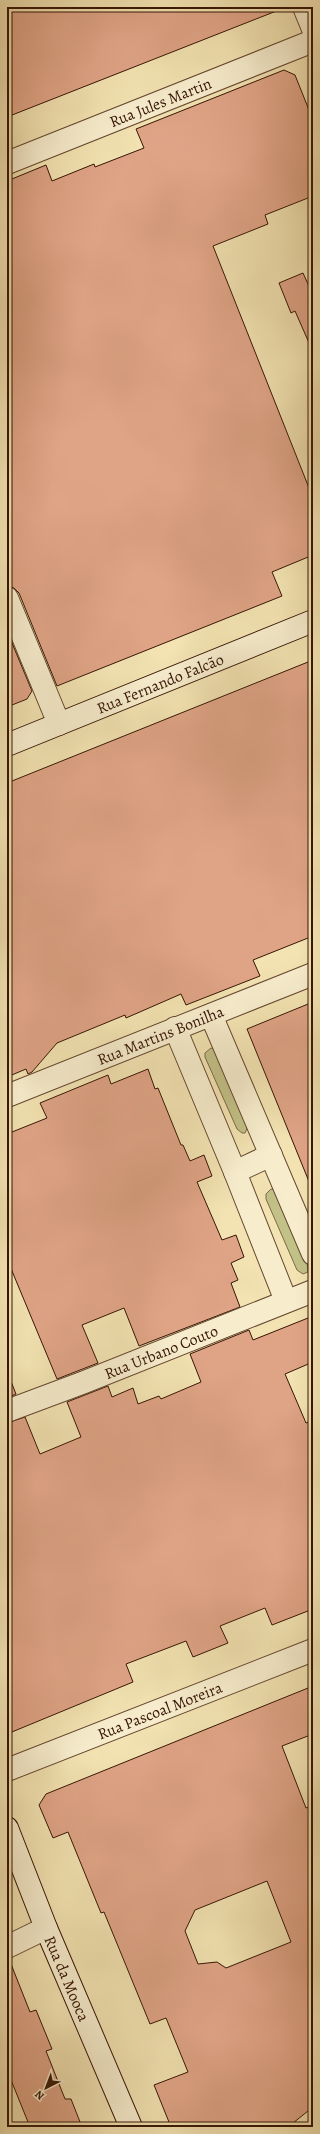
<svg xmlns="http://www.w3.org/2000/svg" width="320" height="2134" font-family="Alegreya,serif">
  <rect width="100%" height="100%" fill="#f3e3b2"/>
  <filter id="stains"><feTurbulence type="fractalNoise" baseFrequency=".005" numOctaves="4"/><feColorMatrix values="0 0 0 0 .2 0 0 0 0 .09 0 0 0 0 .02 0 0 0 .5 -.17"/></filter>
  <radialGradient id="worn" r=".72"><stop offset=".6" stop-color="#630" stop-opacity="0"/><stop offset="1" stop-color="#630" stop-opacity=".3"/></radialGradient>
  <!-- park -->
  <g fill="#c2c187" stroke="#7c6b46">
    <polygon points="211,1048 214,1049 248,1126 245,1133 242,1133 237,1129 205,1057 205,1053"/>
    <polygon points="271,1189 275,1190 307,1262 308,1272 303,1274 297,1270 266,1199 266,1194"/>
  </g>
  <!-- building -->
  <g fill="#dfa486" stroke="#361505" fill-rule="evenodd">
    <polygon points="7,7 284,7 284,8 7,117"/>
    <polygon points="284,70 295,75 313,120 313,196 265,215 268,224 213,246 313,498 313,555 272,572 282,596 57,686 19,593 14,588 7,586 7,181 46,165 52,181 94,164 95,167 144,148 136,129"/>
    <polygon points="303,273 313,295 313,352 295,311 291,313 279,283"/>
    <polygon points="7,631 32,691 27,699 7,707"/>
    <polygon points="313,660 313,936 253,960 260,976 186,1005 181,994 126,1018 125,1015 57,1043 32,1072 28,1074 26,1069 7,1077 7,783"/>
    <polygon points="313,1002 313,1188 312,1189 247,1029"/>
    <polygon points="148,1069 155,1089 158,1088 181,1145 183,1145 190,1161 204,1155 212,1176 197,1182 222,1240 236,1235 244,1257 231,1263 238,1280 231,1283 240,1307 139,1346 124,1308 82,1325 98,1363 57,1379 7,1259 7,1134 47,1118 40,1103 108,1075 111,1084"/>
    <polygon points="313,1316 313,1362 285,1374 306,1423 313,1420 313,1609 272,1625 265,1608 220,1626 228,1643 193,1657 186,1641 126,1664 133,1682 7,1734 7,1423 25,1417 40,1454 81,1437 67,1402 108,1386 112,1397 133,1388 138,1404 159,1396 161,1399 201,1382 190,1354 249,1330 253,1340"/>
    <polygon points="8,1374 16,1394 7,1398 7,1375"/>
    <path d="M313,1686v48l-31,12 24,62 7,-3v302l-25,20h-117l-17,-42 34,-13 -22,-54 -16,6 -46,-112 -3,1 -33,-81 -15,6 -14,-33 7,-11zM267,1881l24,61 -65,26 -9,-6 -19,2 -13,-33 10,-21z"/>
    <polygon points="7,1959 9,1959 30,2012 36,2010 52,2049 46,2051 65,2099 71,2099 82,2127 30,2127 7,2070"/>
  </g>
  <g fill="none" stroke-linecap="round" stroke-linejoin="round">
    <!-- street casing -->
    <g stroke="#654830" stroke-width="24">
      <g id="street">
        <polyline points="304,7 313,29"/>
        <path id="s1" d="M7,163l306,-122"/>
        <polyline points="7,598 59,724"/>
        <polyline points="211,1015 313,1254"/>
        <polyline points="175,1028 235,1172 286,1301"/>
        <path id="s2" d="M7,1096l306,-122"/>
        <polyline points="235,1172 271,1155"/>
        <path id="s3" d="M7,1411l75,-28 231,-92"/>
        <path id="s4" d="M7,1770l306,-120"/>
        <polyline points="7,1947 46,1928"/>
      </g>
    </g>
    <!-- secondary casing -->
    <g stroke="#361505" stroke-width="24">
      <g id="secondary">
        <path id="s5" d="M7,745l306,-124"/>
        <path id="s6" d="M7,1828l39,100 85,199"/>
      </g>
    </g>
    <!-- street -->
    <use href="#street" stroke="#f7edcd" stroke-width="22"/>
    <!-- secondary -->
    <use href="#secondary" stroke="#f7edcd" stroke-width="22"/>
  </g>
  <g text-anchor="middle" stroke-width="4" stroke-linejoin="round" paint-order="stroke">
    <!-- street labels -->
    <g font-size="16" fill="#361505" stroke="#f7edcd">
      <text dy="6" stroke="none"><textPath href="#s1" startOffset="165">Rua Jules Martin</textPath></text>
      <text dy="6" stroke="none"><textPath href="#s5" startOffset="165">Rua Fernando Falcão</textPath></text>
      <text dy="6" stroke="none"><textPath href="#s2" startOffset="165">Rua Martins Bonilha</textPath></text>
      <text dy="6" stroke="none"><textPath href="#s3" startOffset="165">Rua Urbano Couto</textPath></text>
      <text dy="6" stroke="none"><textPath href="#s4" startOffset="164">Rua Pascoal Moreira</textPath></text>
      <text dy="6" stroke="none"><textPath href="#s6" startOffset="162">Rua da Mooca</textPath></text>
    </g>
  </g>
  <!-- margin -->
  <rect width="320" height="2134" fill="none" stroke="#f3e3b2" stroke-width="24"/>
  <rect x="8" y="8" width="304" height="2118" fill="none" stroke="#361505" stroke-width="2"/>
  <rect x="12" y="12" width="296" height="2110" fill="none" stroke="#361505"/>
  <!-- north arrow -->
  <g transform="translate(46 2088) rotate(222)" stroke="#f7edcd" stroke-width="3" paint-order="stroke">
  <path d="M0-3L7 15L0 10L-7 15Z" fill="#361505"/>
  <text y="-6" font-size="11" font-weight="bold" text-anchor="middle" fill="#361505">N</text>
  </g>
  <rect width="100%" height="100%" filter="url(#stains)"/>
  <rect width="100%" height="100%" fill="url(#worn)"/>
</svg>
